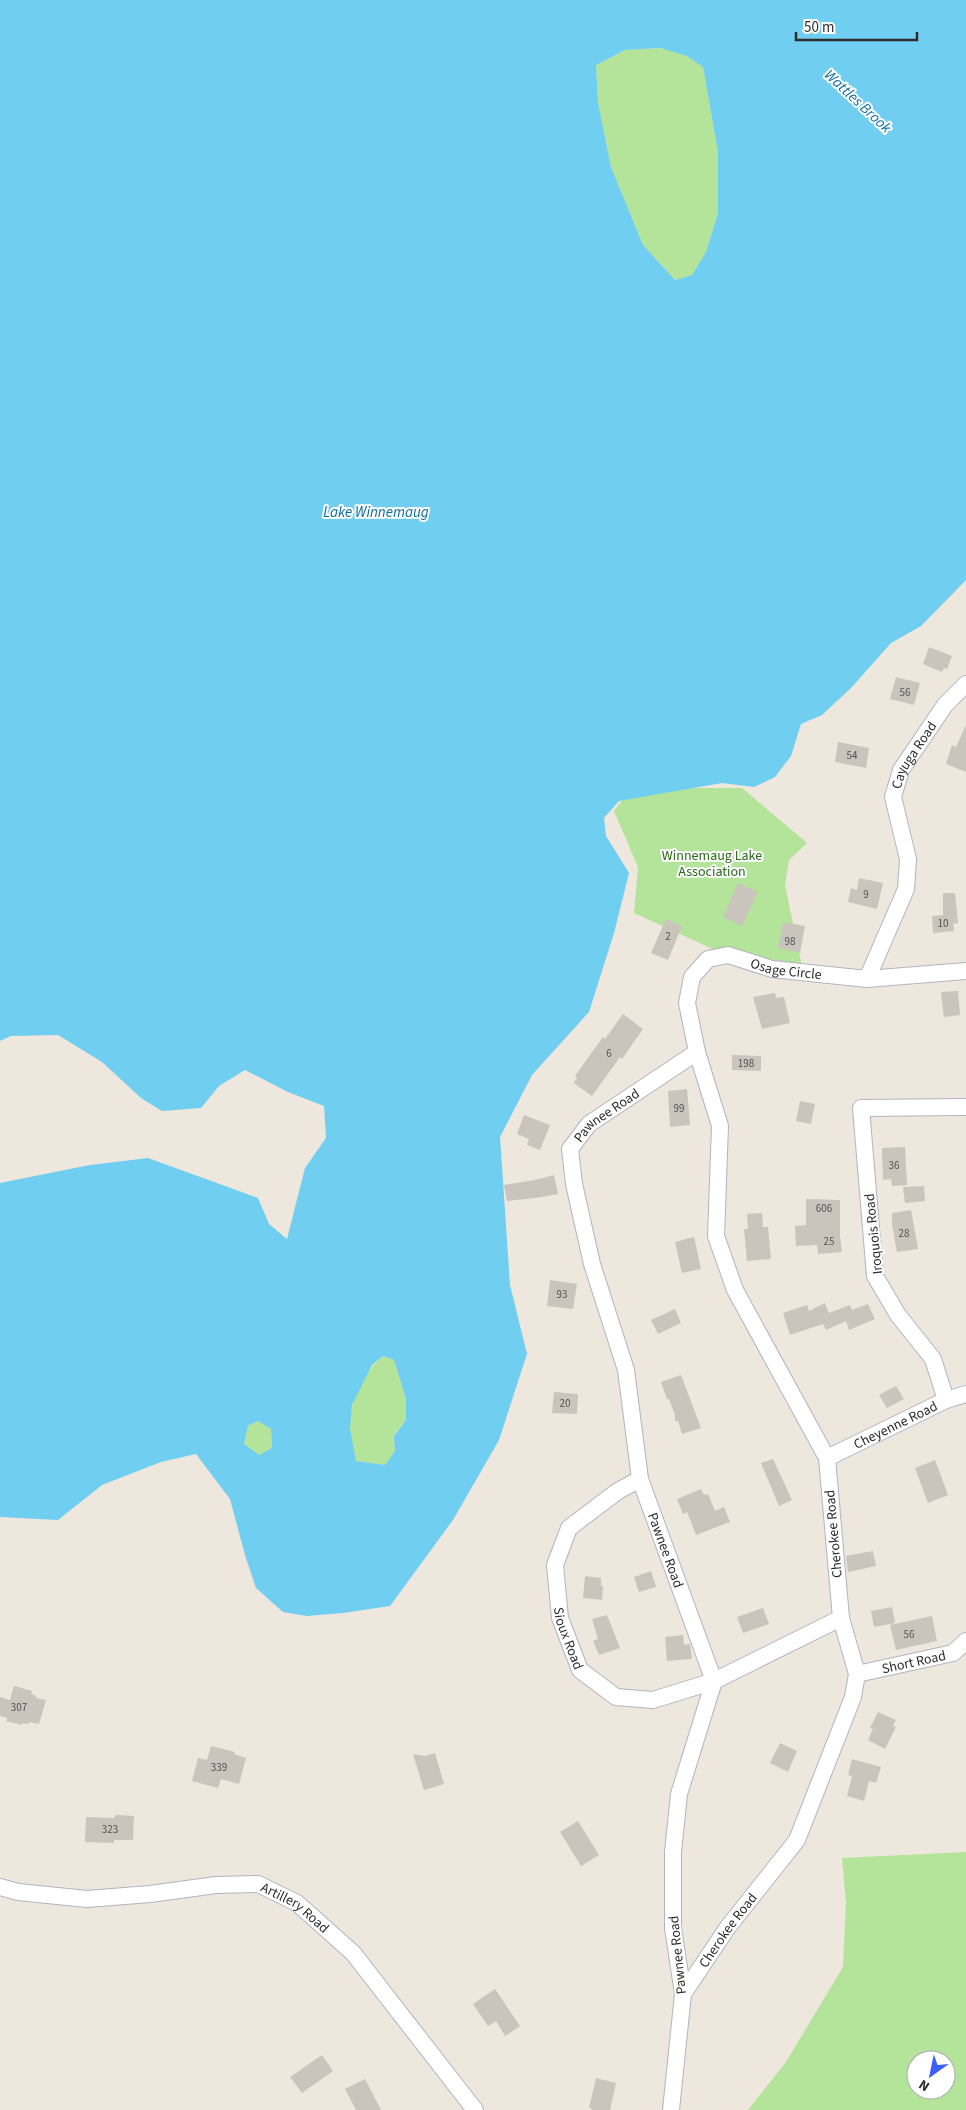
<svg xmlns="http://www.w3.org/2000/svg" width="966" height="2110" font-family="'Source Sans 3',sans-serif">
  <rect width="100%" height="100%" fill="#ede7de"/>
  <!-- green -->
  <g fill="#b3e49a" fill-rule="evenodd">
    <polygon points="660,48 688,56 703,67 718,152 718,213 706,252 692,275 675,280 643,245 611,167 598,102 596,65 625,50"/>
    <polygon points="685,788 742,788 807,843 789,860 785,885 802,967 763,972 634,913 638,867 614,811 627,794"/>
    <path d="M383,1356l11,4 12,39v21l-12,15 1,16 -10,14 -29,-4c-2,-10 -6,-21 -6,-31 -2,-26 13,-58 33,-74z"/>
    <polygon points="258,1421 271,1429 272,1448 259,1455 244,1444 248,1426"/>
    <path d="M966,1852v258h-218l38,-48 57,-95 3,-64 -4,-45zM916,2060h30v30h-30z"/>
  </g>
  <!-- water -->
  <path fill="#70cef0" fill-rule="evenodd" d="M0,0h966v580l-45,46 -30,17 -40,45 -29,27 -21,9 -10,32 -16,21 -21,10 -32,-4 -103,18 -15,17 2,18 23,37 -15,60 -25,79 -57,63 -32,62 10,148 17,69 -28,86 -46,80 -63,86 -47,7 -36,3 -24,-4 -27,-24 -11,-33 -15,-56 -34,-45 -35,8 -59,23 -44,35 -58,-3v-334l90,-18 58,-7 110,40 11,26 18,15 18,-71 21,-30 -2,-32 -36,-14 -43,-22 -26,16 -18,22 -39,3 -21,-13 -39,-36 -44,-27 -47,1 -11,5zM660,48l27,8 16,11 15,85v61l-12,39 -14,23 -17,5 -32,-35 -32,-78 -13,-65 -2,-37 29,-15zM383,1356l11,4 12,39v21l-12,16 1,15 -10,14 -29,-4 -6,-32 2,-24 20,-40zM258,1421l13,8 1,19 -13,7 -15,-11 4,-18z"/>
  <!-- building -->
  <g fill="#c9c5bc">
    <polygon points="929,647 952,656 947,669 944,668 942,672 923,664"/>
    <polygon points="896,677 920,683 914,705 890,699"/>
    <polygon points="966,725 966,772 946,764 952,745 956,747"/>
    <polygon points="838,742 869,748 866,768 835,762"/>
    <polygon points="859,878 883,883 877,909 848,902 851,888 857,890"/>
    <polygon points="738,883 758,892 742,926 723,917"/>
    <polygon points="943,893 955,893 958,923 953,924 954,931 933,933 932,916 943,915"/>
    <polygon points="666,919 682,926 668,960 651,953"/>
    <polygon points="783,922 805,926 800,953 778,948"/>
    <polygon points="958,991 960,1015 944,1017 941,992"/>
    <polygon points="775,993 776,998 784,997 790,1023 762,1029 753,997"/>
    <polygon points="623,1014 643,1029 622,1059 620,1057 592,1096 574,1083 577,1078 575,1076 603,1037 605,1039"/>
    <polygon points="732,1055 761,1056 761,1071 732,1070"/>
    <polygon points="687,1089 690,1125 670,1127 668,1091"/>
    <polygon points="800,1101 815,1104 811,1124 796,1121"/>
    <polygon points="524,1115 550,1125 540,1150 527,1145 529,1139 517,1134"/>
    <polygon points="905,1147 907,1185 892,1186 891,1179 883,1180 882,1148"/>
    <polygon points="554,1175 558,1194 535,1198 507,1201 504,1185 535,1180"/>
    <polygon points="924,1186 925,1201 905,1203 903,1187"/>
    <polygon points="806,1199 840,1200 840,1236 842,1252 818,1254 817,1245 796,1246 795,1226 806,1225"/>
    <polygon points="911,1210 918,1249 897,1252 892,1225 892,1213"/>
    <polygon points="762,1213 763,1227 768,1227 771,1259 747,1261 744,1229 748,1229 747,1214"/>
    <polygon points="694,1237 701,1269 682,1273 675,1242"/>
    <polygon points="550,1280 577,1284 573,1309 547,1306"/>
    <polygon points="825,1303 829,1313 850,1305 852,1310 868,1304 875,1319 849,1330 846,1321 826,1330 823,1324 790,1335 783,1313 807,1305 809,1311"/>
    <polygon points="675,1309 681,1323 658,1334 651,1320"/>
    <polygon points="681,1375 701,1428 682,1434 678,1421 675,1421 675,1415 669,1399 667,1399 661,1382"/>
    <polygon points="896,1386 904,1399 887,1408 879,1395"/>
    <polygon points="554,1392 578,1394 577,1414 552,1413"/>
    <polygon points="773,1459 792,1500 779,1506 761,1463"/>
    <polygon points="935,1460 948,1495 928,1503 915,1468"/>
    <polygon points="701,1489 704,1495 708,1494 715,1511 724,1507 730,1522 696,1535 687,1512 683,1514 677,1499"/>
    <polygon points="873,1551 876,1566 848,1572 846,1556"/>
    <polygon points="651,1571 656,1587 639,1592 634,1577"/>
    <polygon points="585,1576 601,1578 601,1586 603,1586 602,1600 583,1598"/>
    <polygon points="892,1607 895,1623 874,1627 871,1611"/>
    <polygon points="763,1608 769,1624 743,1633 737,1617"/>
    <polygon points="607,1615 620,1648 599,1655 593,1641 598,1639 592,1619"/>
    <polygon points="932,1616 937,1641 896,1650 890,1625"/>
    <polygon points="683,1635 684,1645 690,1644 692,1659 667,1661 665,1637"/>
    <polygon points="14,1686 32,1691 31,1694 36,1696 36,1698 46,1700 39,1724 30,1722 28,1724 22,1723 22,1725 6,1721 7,1718 0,1716 0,1697 10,1700"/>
    <polygon points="878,1712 896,1720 893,1726 896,1727 885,1749 868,1740 873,1729 870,1728"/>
    <polygon points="780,1743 797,1751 788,1772 770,1763"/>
    <polygon points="211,1746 235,1752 234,1754 246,1758 239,1784 221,1779 218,1788 192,1781 198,1758 207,1760"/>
    <polygon points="435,1753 444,1784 424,1790 413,1754 425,1756"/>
    <polygon points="852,1759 881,1767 876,1783 869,1781 864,1801 847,1796 852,1776 848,1775"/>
    <polygon points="116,1815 134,1816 133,1840 114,1840 114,1843 85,1842 86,1817 114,1818"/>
    <polygon points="578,1821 599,1855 581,1866 560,1832"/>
    <polygon points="495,1989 520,2026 505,2036 496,2021 488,2026 473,2004"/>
    <polygon points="322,2055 333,2071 302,2093 290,2077"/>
    <polygon points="596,2078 616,2083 610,2110 591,2110 592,2108 589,2108"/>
    <polygon points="365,2079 381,2110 356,2110 345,2089"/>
  </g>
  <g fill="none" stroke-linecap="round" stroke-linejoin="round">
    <!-- minor casing -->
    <g stroke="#b2b4bf" stroke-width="18">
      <g id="minor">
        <path id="s1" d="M867,979l39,-90 2,-30 -15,-62 8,-27 44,-65 21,-21"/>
        <polyline points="946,1400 933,1359 898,1315 875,1276 861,1108 966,1107"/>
        <path id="s2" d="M827,1458l119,-58 20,-6"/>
        <path id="s3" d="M640,1479l-22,12 -49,37 -14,37 5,53 20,52 36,27 37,3 61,-19 127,-63"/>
        <path id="s4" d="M857,1674l96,-21 13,-12"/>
        <path id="s5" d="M0,1887l18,5 69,7 63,-5 66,-9 42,-1 39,19 56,50 122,157"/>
        <path id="s6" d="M683,1994l45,-67 69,-87 56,-143 4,-23 -16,-56 -14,-160 -92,-168 -19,-54 4,-110 -23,-74 -10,-49 5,-26 16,-18 20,-4 44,14 95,10 99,-8"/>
        <path id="s7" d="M671,2110l12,-116 -10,-66v-76l6,-58 35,-113 -74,-202 -14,-109 -34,-106 -18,-80 -4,-35 19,-25 108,-72"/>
      </g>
    </g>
    <!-- minor -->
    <use href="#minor" stroke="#fff" stroke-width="16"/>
  </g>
  <g text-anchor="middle" stroke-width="4" stroke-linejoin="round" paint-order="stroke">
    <!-- number labels -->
    <g font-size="11" fill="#535250">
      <text x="905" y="696">56</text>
      <text x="852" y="759">54</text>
      <text x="866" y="898">9</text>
      <text x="943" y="927">10</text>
      <text x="668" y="940">2</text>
      <text x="790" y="945">98</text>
      <text x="609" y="1057">6</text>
      <text x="746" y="1067">198</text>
      <text x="679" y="1112">99</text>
      <text x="894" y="1169">36</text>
      <text x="824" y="1212">606</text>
      <text x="904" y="1237">28</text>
      <text x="829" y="1245">25</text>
      <text x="562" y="1298">93</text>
      <text x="565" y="1407">20</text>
      <text x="909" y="1638">56</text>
      <text x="19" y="1711">307</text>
      <text x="219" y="1771">339</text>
      <text x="110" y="1833">323</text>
    </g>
    <!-- street labels -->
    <g font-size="14" fill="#2c2c2c" stroke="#fff">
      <text dy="5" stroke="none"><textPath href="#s1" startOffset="239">Cayuga Road</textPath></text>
      <text dy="5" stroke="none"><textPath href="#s6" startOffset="1205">Osage Circle</textPath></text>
      <text dy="5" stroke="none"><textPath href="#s7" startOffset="1040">Pawnee Road</textPath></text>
      <text transform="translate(873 1234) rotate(-96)" y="5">Iroquois Road</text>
      <text dy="5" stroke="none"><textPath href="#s2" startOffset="76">Cheyenne Road</textPath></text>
      <text transform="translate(833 1534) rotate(-95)" y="5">Cherokee Road</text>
      <text transform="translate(666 1550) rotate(70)" y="5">Pawnee Road</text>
      <text dy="5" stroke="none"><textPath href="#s3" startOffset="201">Sioux Road</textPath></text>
      <text dy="5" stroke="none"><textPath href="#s4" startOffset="58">Short Road</textPath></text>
      <text dy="5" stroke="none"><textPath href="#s5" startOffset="304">Artillery Road</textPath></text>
      <text dy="5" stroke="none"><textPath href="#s6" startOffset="78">Cherokee Road</textPath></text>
      <text transform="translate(677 1955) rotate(-96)" y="5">Pawnee Road</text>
    </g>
    <!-- park labels -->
    <g font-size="14" fill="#2a6a1a" stroke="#fff">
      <text x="712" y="860">Winnemaug Lake<tspan x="712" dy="16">Association</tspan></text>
    </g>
    <!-- water labels -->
    <g font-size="15" font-style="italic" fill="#0c6d9f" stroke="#fff">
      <text transform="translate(858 101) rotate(43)" y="5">Wattles Brook</text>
      <text x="376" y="517">Lake Winnemaug</text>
    </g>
  </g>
  <!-- north arrow -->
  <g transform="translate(931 2075) rotate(213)"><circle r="24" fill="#ffffff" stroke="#ababab"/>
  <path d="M0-4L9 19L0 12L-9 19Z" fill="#3c60fc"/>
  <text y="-8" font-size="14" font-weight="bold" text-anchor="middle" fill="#2c2c2c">N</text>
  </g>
  <!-- scale -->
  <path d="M796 32v8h121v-8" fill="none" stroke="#2c2c2c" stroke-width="2.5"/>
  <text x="804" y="32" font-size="15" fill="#2c2c2c" stroke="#ffffff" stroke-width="4" paint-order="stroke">50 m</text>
</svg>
